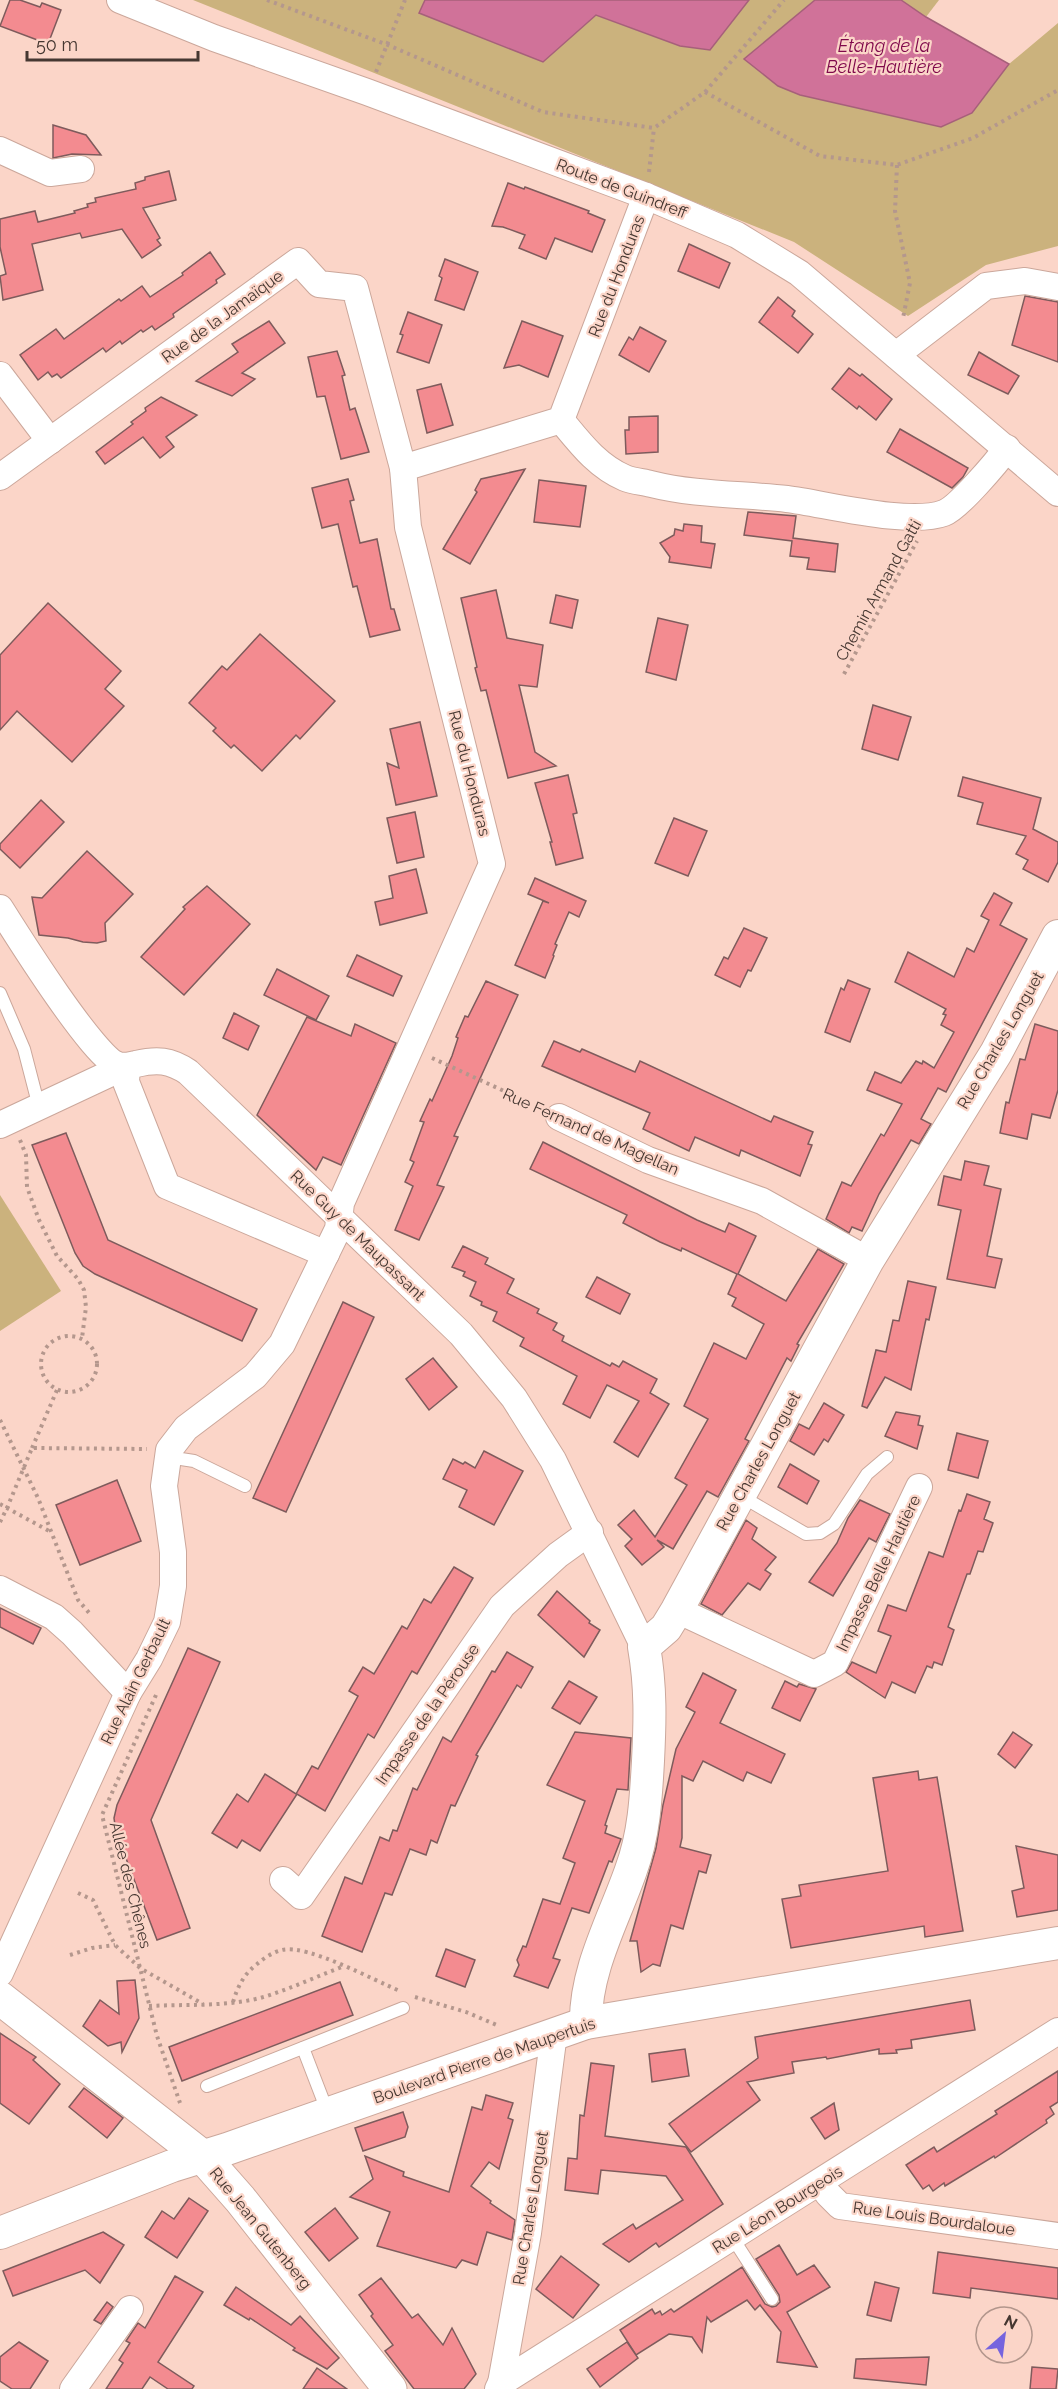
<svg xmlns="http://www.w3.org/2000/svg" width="1058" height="2389" font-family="Raleway,sans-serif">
  <rect width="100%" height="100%" fill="#fbd5c8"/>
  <!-- green -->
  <g fill="#cbb27d">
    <polygon points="193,0 425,0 419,13 543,61 596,15 680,46 709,50 749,0 815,0 745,60 800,95 941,127 972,113 1009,64 1058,23 1058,246 986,265 908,316 794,242"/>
    <polygon points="901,0 939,0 926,17"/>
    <polygon points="0,1195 61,1291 0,1331"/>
  </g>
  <!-- water -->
  <g fill="#d07299" stroke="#a6607a" stroke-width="1.5">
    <polygon points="425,0 749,0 710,50 680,46 596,15 543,62 419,13"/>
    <polygon points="815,0 901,0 926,17 1009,64 972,113 941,127 800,95 778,86 744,59"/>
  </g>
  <!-- building -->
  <g fill="#f38b90" stroke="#7e5b5c" stroke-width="1.5">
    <polygon points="10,0 20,0 40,7 42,3 61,10 48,44 0,26"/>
    <polygon points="53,125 86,135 101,155 72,154 53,158"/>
    <polygon points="169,171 176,200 143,208 160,238 157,240 161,245 142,258 122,229 82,238 80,233 32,244 43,290 3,300 0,276 6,274 0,247 0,219 35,211 38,222 75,213 74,211 88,207 87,204 96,202 95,198 136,189 135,183 145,180 145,177"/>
    <polygon points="508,183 524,189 525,187 589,211 588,213 605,220 592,252 555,238 546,259 519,248 525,235 503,227 492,226"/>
    <polygon points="689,244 730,263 719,288 678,271"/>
    <polygon points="210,252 225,274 216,280 217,283 173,314 174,317 155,330 152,326 143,332 141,330 122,344 120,341 106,352 103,348 61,378 57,374 52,377 48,372 38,380 20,355 56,329 64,339 119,299 121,301 142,286 150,297 183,275 182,273"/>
    <polygon points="445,259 478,272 464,310 435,300 442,278 439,276"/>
    <polygon points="1025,296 1058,302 1058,362 1012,345"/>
    <polygon points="778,297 795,311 792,316 813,334 798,353 759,322"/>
    <polygon points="408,312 442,325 429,363 397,352 403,335 400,334"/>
    <polygon points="269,321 285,343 242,373 255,379 232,396 196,381 238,352 232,344"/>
    <polygon points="522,321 563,336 548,377 519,365 504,368"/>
    <polygon points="640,327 666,341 649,372 619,355 629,337 633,340"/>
    <polygon points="337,351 345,375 342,376 350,410 355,408 369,452 341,459 325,396 317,397 308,357"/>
    <polygon points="979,352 1019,376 1008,394 968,375"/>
    <polygon points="849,368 860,376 862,374 892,399 876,420 859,406 857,409 832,389"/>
    <polygon points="441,384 453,425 427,433 417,390"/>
    <polygon points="161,397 197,415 166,437 174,447 160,458 143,437 105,464 96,452 133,424 131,422 146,411 145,408"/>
    <polygon points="658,416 658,452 626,454 625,430 629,430 629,417"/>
    <polygon points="900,429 968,468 963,477 952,488 887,452"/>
    <polygon points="525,469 470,564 443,549 477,492 475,490 481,479"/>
    <polygon points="348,479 354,500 350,501 360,543 377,539 391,609 394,609 400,630 370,637 357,586 353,587 338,524 322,528 312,488"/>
    <polygon points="539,480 586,486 580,527 534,522"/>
    <polygon points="748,512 796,516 793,538 838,544 835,572 807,569 809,558 790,556 792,541 744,535"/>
    <polygon points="684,524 702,526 701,542 715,544 711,568 669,562 670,557 660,543 674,535 675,529 683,531"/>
    <polygon points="496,590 507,638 543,645 537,687 519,685 535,752 556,766 508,778 486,690 481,691 475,668 477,667 461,598"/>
    <polygon points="556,595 578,600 572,628 550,623"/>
    <polygon points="48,603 121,671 105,689 124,706 72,762 17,711 0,730 0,655"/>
    <polygon points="658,618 688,625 676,680 646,672"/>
    <polygon points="260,634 335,701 300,739 296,735 262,771 234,745 231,748 213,731 216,728 189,703 222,666 227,670"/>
    <polygon points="873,705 911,717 898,760 862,749"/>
    <polygon points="420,722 437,796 396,805 387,763 399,768 390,729"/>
    <polygon points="568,775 577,813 573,814 583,858 556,865 550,842 552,842 535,783"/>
    <polygon points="963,777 1041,798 1033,829 1058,842 1058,862 1048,882 1023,869 1028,860 1016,854 1026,836 977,824 983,803 958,796"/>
    <polygon points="41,800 64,822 20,868 0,849 0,844"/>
    <polygon points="415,812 424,857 397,863 387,818"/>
    <polygon points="674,818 707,831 688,876 655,863"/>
    <polygon points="87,851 133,894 105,923 106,941 97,943 83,942 68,938 39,935 32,897 42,898"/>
    <polygon points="416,869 427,913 380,925 375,902 393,898 389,876"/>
    <polygon points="535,878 586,901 579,917 569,912 555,944 557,945 553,955 554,956 545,978 515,965 543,901 549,903 528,894"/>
    <polygon points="207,886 250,924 184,995 141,957 185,909 183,907"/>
    <polygon points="994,893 1012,903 1000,925 1027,939 946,1092 938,1088 921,1119 931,1124 919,1144 911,1140 879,1194 862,1231 852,1227 849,1233 826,1219 842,1182 851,1186 881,1134 884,1136 902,1104 867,1090 875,1072 901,1083 916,1061 922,1064 923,1061 934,1068 954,1032 941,1025 946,1015 943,1014 946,1009 895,982 908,952 954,977 967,948 974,952 989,920 981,916"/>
    <polygon points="744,928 767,938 751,971 748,970 740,987 715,975 724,957 728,959"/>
    <polygon points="357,955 402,976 393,996 347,976"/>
    <polygon points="277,969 329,996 316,1020 264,995"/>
    <polygon points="848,980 870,989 850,1042 825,1032 841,988 844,990"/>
    <polygon points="486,981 518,995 454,1136 458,1137 437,1185 444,1187 419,1240 395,1230 413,1186 405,1182 414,1162 410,1160 424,1122 420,1121 430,1099 432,1101 452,1056 458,1038 456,1037 465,1016 468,1017"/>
    <polygon points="234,1013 259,1026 248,1050 223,1038"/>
    <polygon points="307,1017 351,1036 355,1024 396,1043 341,1165 323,1157 316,1170 257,1115"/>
    <polygon points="1035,1024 1058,1031 1058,1090 1050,1118 1032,1114 1027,1139 1000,1133 1006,1102 1009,1103 1020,1059 1025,1060"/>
    <polygon points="554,1041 580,1052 582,1049 635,1072 640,1061 771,1122 774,1116 813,1132 808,1144 812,1145 800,1176 741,1150 739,1156 695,1137 689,1151 643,1129 650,1113 542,1066"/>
    <polygon points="66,1133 108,1240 257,1309 242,1341 95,1274 83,1266 75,1253 32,1145"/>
    <polygon points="543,1142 697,1220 725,1232 729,1223 756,1236 738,1274 786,1301 818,1249 844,1264 797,1344 799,1345 791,1361 787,1358 745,1439 749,1441 718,1497 707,1491 673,1549 657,1540 664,1547 642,1565 625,1546 632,1539 618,1525 634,1510 655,1537 687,1485 675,1478 708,1419 684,1406 714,1343 746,1359 764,1324 732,1306 736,1298 728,1294 737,1274 682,1248 681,1251 660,1242 623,1223 627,1215 530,1169"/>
    <polygon points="965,1161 989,1166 984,1185 1001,1189 987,1256 1002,1259 995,1288 947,1279 961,1210 938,1205 944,1176 961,1180"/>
    <polygon points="463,1246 488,1258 485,1264 514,1279 507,1293 539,1309 537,1313 557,1323 553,1330 564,1336 562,1341 610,1366 612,1363 619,1367 623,1361 657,1379 650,1393 669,1404 638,1457 614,1442 639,1401 607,1385 590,1418 563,1404 577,1376 520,1346 524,1338 493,1321 497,1312 481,1305 482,1302 470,1296 476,1282 463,1276 465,1272 452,1267"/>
    <polygon points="597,1277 630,1294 620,1314 586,1297"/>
    <polygon points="908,1281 936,1287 929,1320 926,1319 911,1390 885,1377 867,1408 862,1406 876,1350 886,1352 893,1320 899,1321"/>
    <polygon points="343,1302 374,1317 286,1512 253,1498"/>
    <polygon points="433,1358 457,1387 429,1410 406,1379"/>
    <polygon points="824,1403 844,1415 828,1442 824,1439 814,1455 790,1441 799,1424 809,1429"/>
    <polygon points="896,1412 920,1416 918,1425 923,1426 917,1449 885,1436"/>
    <polygon points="957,1433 988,1441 978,1478 948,1470"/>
    <polygon points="484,1451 523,1471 494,1525 459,1507 467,1490 443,1479 453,1459 463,1464 465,1462 475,1468"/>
    <polygon points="790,1464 819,1481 807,1504 778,1487"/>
    <polygon points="117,1480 141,1541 80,1565 56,1505"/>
    <polygon points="967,1494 990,1502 984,1519 993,1523 983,1552 978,1551 970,1574 967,1574 948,1627 954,1630 942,1665 934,1662 932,1668 927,1666 915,1693 892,1682 885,1698 846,1672 852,1662 876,1673 891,1636 878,1631 888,1605 906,1611 929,1552 943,1557 959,1510 961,1511"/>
    <polygon points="860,1500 890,1514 876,1542 869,1538 833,1596 809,1582 837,1543 848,1518"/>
    <polygon points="746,1520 757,1528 752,1539 776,1557 765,1570 771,1574 760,1590 748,1583 722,1615 701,1604"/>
    <polygon points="454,1567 473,1578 417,1674 412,1671 374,1738 368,1734 325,1811 297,1794 260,1851 242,1840 237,1848 212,1833 237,1794 248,1802 265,1774 296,1794 312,1766 318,1769 358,1696 349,1691 363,1667 374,1674 402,1626 407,1629 424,1599 431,1603"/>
    <polygon points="557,1591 590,1621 589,1623 600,1630 584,1657 538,1615"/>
    <polygon points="0,1608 41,1628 33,1644 0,1627"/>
    <polygon points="188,1648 220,1662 151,1820 190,1928 157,1940 116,1832 114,1818 117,1805"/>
    <polygon points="507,1652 533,1667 521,1688 517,1685 476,1755 478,1756 455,1806 451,1805 437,1843 431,1840 426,1855 410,1849 392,1895 385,1893 362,1952 322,1936 345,1877 362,1884 380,1837 389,1841 393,1830 397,1831 413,1788 417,1790 443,1737 451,1742 492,1671 495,1672"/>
    <polygon points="703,1673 736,1690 720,1723 785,1754 771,1783 747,1772 743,1781 703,1761 693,1781 682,1776 682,1838 680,1847 711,1855 706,1873 699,1871 683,1929 671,1925 660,1966 653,1964 641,1972 637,1941 630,1941 656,1848 663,1805 676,1749 695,1712 686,1707"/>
    <polygon points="569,1681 597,1697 580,1724 552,1708"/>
    <polygon points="785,1681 797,1687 799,1684 816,1689 800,1721 772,1708"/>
    <polygon points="575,1732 631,1738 628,1790 617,1789 605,1825 607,1826 605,1833 621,1839 612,1862 609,1861 589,1913 572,1908 553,1958 560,1960 548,1988 514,1976 519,1965 517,1960 523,1946 526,1947 543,1899 560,1904 575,1863 563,1858 585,1801 547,1785"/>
    <polygon points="1013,1732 1032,1745 1015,1768 998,1754"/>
    <polygon points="918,1771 919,1780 937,1777 963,1931 925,1937 924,1926 791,1948 782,1899 801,1896 799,1885 888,1871 873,1778"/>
    <polygon points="1016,1846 1058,1855 1058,1910 1017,1917 1012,1891 1024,1888"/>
    <polygon points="446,1949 475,1960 465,1987 436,1976"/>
    <polygon points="135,1980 139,2018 122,2052 121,2042 108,2046 83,2026 100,2000 119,2014 117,1981"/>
    <polygon points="340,1982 353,2015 182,2081 169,2047"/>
    <polygon points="970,2000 975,2030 911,2040 912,2048 896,2050 897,2053 879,2054 879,2049 827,2059 826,2057 792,2062 794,2073 747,2082 760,2100 691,2152 669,2124 758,2058 755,2037"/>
    <polygon points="0,2033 36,2057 33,2060 60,2084 29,2124 0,2103"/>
    <polygon points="685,2049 689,2076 652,2082 649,2054"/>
    <polygon points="591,2063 614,2066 605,2136 686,2147 723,2204 659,2247 656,2243 629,2262 603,2244 633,2224 636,2229 683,2200 666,2176 601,2170 598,2194 565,2190 568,2158 577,2159 580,2115 584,2116"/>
    <polygon points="1058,2071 1058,2102 1050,2107 1054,2114 1046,2120 1047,2123 995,2158 994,2156 945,2186 944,2183 933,2191 929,2185 923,2189 906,2165 934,2147 937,2152 997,2114 995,2111"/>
    <polygon points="84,2088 123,2118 107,2138 69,2107"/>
    <polygon points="486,2095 513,2103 508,2118 513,2120 499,2169 489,2162 471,2186 491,2201 490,2203 515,2220 512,2240 487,2232 477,2265 462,2260 456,2268 377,2246 390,2212 350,2197 373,2179 365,2156 404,2172 403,2176 449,2192 472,2107 482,2110"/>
    <polygon points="834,2103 839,2130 825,2139 811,2118"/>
    <polygon points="403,2112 408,2127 405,2137 363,2151 355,2128"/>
    <polygon points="189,2198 208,2211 177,2258 145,2237 162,2211 174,2219"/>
    <polygon points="335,2208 358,2238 329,2261 305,2232"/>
    <polygon points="103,2232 124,2245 100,2283 85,2270 13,2296 3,2271"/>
    <polygon points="779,2245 797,2275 814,2265 830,2287 787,2312 817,2367 777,2362 781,2332 760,2305 755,2310 747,2300 711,2322 707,2317 702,2352 692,2337 669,2334 636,2355 620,2330 652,2309 655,2314 660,2311 662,2315 671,2309 674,2312 742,2267 765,2304 772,2307 776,2306 780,2302 779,2295 756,2259"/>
    <polygon points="938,2252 1058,2268 1058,2299 971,2288 970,2298 933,2293"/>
    <polygon points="561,2256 599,2285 573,2318 536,2289"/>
    <polygon points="175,2276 203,2292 158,2362 194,2386 192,2389 168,2389 150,2377 142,2389 106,2389 123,2363 119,2360 130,2343 126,2341 138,2323 145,2328"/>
    <polygon points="381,2278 412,2318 418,2314 443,2345 452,2328 476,2374 464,2389 414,2389 395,2364 385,2351 393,2345 371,2316 373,2314 359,2295"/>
    <polygon points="875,2282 899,2288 891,2321 867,2315"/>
    <polygon points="236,2287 291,2325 300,2316 339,2358 327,2369 293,2350 295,2348 250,2318 249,2320 224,2305"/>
    <polygon points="107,2302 113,2307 101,2324 94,2320"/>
    <polygon points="19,2342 48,2361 30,2389 12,2389 0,2381 0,2357"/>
    <polygon points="627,2342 638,2358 600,2387 587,2369"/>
    <polygon points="929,2357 926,2385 854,2378 856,2359"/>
    <polygon points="1032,2367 1058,2369 1056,2389 1030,2389"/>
    <polygon points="317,2368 347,2389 303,2389"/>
  </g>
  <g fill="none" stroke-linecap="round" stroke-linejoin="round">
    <!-- service casing -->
    <g stroke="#cba79b" stroke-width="14">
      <g id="service">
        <polyline points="0,993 24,1049 39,1107"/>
        <polyline points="168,1457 194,1461 245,1486"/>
        <polyline points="741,1496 806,1534 820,1533 834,1524 867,1474 887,1457"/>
        <polyline points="303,2048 328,2113"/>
        <polyline points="207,2086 403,2008"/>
        <polyline points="732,2237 772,2299"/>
      </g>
    </g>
    <!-- minor casing -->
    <g stroke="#cba79b" stroke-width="28">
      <g id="minor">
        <polyline points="120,0 214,38 367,92 646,196 737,235 799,273 1058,493"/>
        <polyline points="0,150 50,173 81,169"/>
        <polyline points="896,355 986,286 1025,281 1058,287"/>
        <polyline points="0,375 50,441"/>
        <path d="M561,420c19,23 36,46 64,58 7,3 18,4 26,6 44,11 91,10 136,15 39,5 122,27 157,14 14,-5 53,-51 63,-65"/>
        <polyline points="0,477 298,261 319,284 355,288 403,468"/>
        <path d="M0,908c17,27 94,150 118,157 6,2 12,0 18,-1 21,-5 34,-4 52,8l273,262 53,64 39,62 91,187"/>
        <polyline points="127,1066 126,1082 167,1186 326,1254"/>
        <polyline points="559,1117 648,1160 762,1201 868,1260"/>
        <polyline points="0,1125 111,1073 117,1065"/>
        <polyline points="0,1589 54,1617 72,1633 128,1693"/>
        <polyline points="677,1610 814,1674 835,1663 919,1487"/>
        <polyline points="283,1880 301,1896 502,1606 558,1555 590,1532"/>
        <polyline points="0,1973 128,1693 149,1659 167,1622 173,1586 173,1552 164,1486 169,1450 186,1428 255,1376 282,1344 338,1229 341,1203 492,864 408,527 403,468 561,420 646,196"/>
        <polyline points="820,2182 828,2194 840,2206 1058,2236"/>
        <polyline points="501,2383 528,2233 554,2033"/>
        <polyline points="73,2389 130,2309"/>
        <polyline points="498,2389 501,2383 1058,2031"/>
      </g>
    </g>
    <!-- tertiary casing -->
    <g stroke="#cba79b" stroke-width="34">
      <g id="tertiary">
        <path d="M586,2023c-1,-53 28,-104 45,-153 13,-35 15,-72 17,-109 2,-39 3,-74 -4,-114l22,-19 11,-18 191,-350 128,-207 62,-117"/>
        <polyline points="0,2233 172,2166 227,2149 586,2023 1058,1943"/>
      </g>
    </g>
    <!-- secondary casing -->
    <g stroke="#cba79b" stroke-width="35">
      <polyline id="secondary" points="0,1998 203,2157 240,2199 390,2389"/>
    </g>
    <!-- path -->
    <g stroke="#b4978d" stroke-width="4" stroke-dasharray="3 4.5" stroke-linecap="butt">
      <polyline points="267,0 388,45 543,112 654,128 705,92 820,156 897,165 973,138 1058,90"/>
      <polyline points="376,72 405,0"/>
      <polyline points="705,92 784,0"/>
      <polyline points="897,165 895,211 910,283 903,318"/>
      <polyline points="649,172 654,128"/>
      <polyline points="844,674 917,541"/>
      <polyline points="432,1058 539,1107"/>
      <polyline points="20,1140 26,1155 27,1187 39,1220 57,1256 78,1279 84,1290 86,1307 82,1338"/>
      <circle cx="69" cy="1364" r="28"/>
      <polyline points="0,1420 38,1498 78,1600 91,1615"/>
      <polyline points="32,1448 57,1390"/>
      <polyline points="0,1504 7,1508 32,1448 147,1449"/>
      <polyline points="0,1522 7,1508 51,1532"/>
      <polyline points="156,1695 102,1815 157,2036 180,2103"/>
      <polyline points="78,1893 93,1900 115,1945 140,1968 203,2004"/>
      <polyline points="70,1955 92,1948 115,1945"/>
      <polyline points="415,1997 466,2012 499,2026"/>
      <path d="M233,2002c5,-16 11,-28 24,-38 7,-6 16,-12 25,-14 26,-6 91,30 118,41"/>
      <path d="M149,2006c37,-2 75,1 111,-8 28,-8 55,-21 82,-31"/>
    </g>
    <!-- service -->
    <use href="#service" stroke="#fff" stroke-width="12"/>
    <!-- minor -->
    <use href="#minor" stroke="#fff" stroke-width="26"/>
    <!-- tertiary -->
    <use href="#tertiary" stroke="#fff" stroke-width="32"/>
    <!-- secondary -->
    <use href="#secondary" stroke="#fff" stroke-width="33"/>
  </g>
  <g text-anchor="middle" stroke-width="4.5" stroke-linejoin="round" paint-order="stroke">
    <!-- street labels -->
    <g font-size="16" fill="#453731" stroke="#fbd5c8">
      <text transform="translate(622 188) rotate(21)" y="6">Route de Guindreff</text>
      <text transform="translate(616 276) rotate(-69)" y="6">Rue du Honduras</text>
      <text transform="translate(222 316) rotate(-36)" y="6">Rue de la Jamaïque</text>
      <text transform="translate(878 590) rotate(-61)" y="6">Chemin Armand Gatti</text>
      <text transform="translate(470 773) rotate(76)" y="6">Rue du Honduras</text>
      <text transform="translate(1000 1040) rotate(-60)" y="6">Rue Charles Longuet</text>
      <text transform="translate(591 1131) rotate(24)" y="6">Rue Fernand de Magellan</text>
      <text transform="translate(358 1235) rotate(44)" y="6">Rue Guy de Maupassant</text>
      <text transform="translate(758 1461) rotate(-61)" y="6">Rue Charles Longuet</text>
      <text transform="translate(878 1573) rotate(-64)" y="6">Impasse Belle Hautière</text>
      <text transform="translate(135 1681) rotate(-64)" y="6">Rue Alain Gerbault</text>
      <text transform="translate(427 1714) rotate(-55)" y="6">Impasse de la Pérouse</text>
      <text transform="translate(131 1885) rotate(76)" y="6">Allée des Chênes</text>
      <text transform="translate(484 2060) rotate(-19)" y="6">Boulevard Pierre de Maupertuis</text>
      <text transform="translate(530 2208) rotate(-81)" y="6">Rue Charles Longuet</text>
      <text transform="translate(777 2209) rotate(-32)" y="6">Rue Léon Bourgeois</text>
      <text transform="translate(934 2218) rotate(8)" y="6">Rue Louis Bourdaloue</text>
      <text transform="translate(261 2228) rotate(51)" y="6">Rue Jean Gutenberg</text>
    </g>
    <!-- water labels -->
    <g font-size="18" font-style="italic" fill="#7f084b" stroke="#fbd5c8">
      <text x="884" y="52">Étang de la<tspan x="884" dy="21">Belle-Hautière</tspan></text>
    </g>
  </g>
  <!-- north arrow -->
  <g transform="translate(1004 2335) rotate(28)"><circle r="28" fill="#fbd5c8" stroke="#b2968c" stroke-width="1.5"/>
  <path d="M0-4.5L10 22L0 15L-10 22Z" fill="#7664de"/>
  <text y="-9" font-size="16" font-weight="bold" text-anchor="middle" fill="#453731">N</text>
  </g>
  <!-- scale -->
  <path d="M27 51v9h171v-9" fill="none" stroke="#453731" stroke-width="3"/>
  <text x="36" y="51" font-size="18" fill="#453731" stroke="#fbd5c8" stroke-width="4.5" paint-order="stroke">50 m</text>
</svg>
